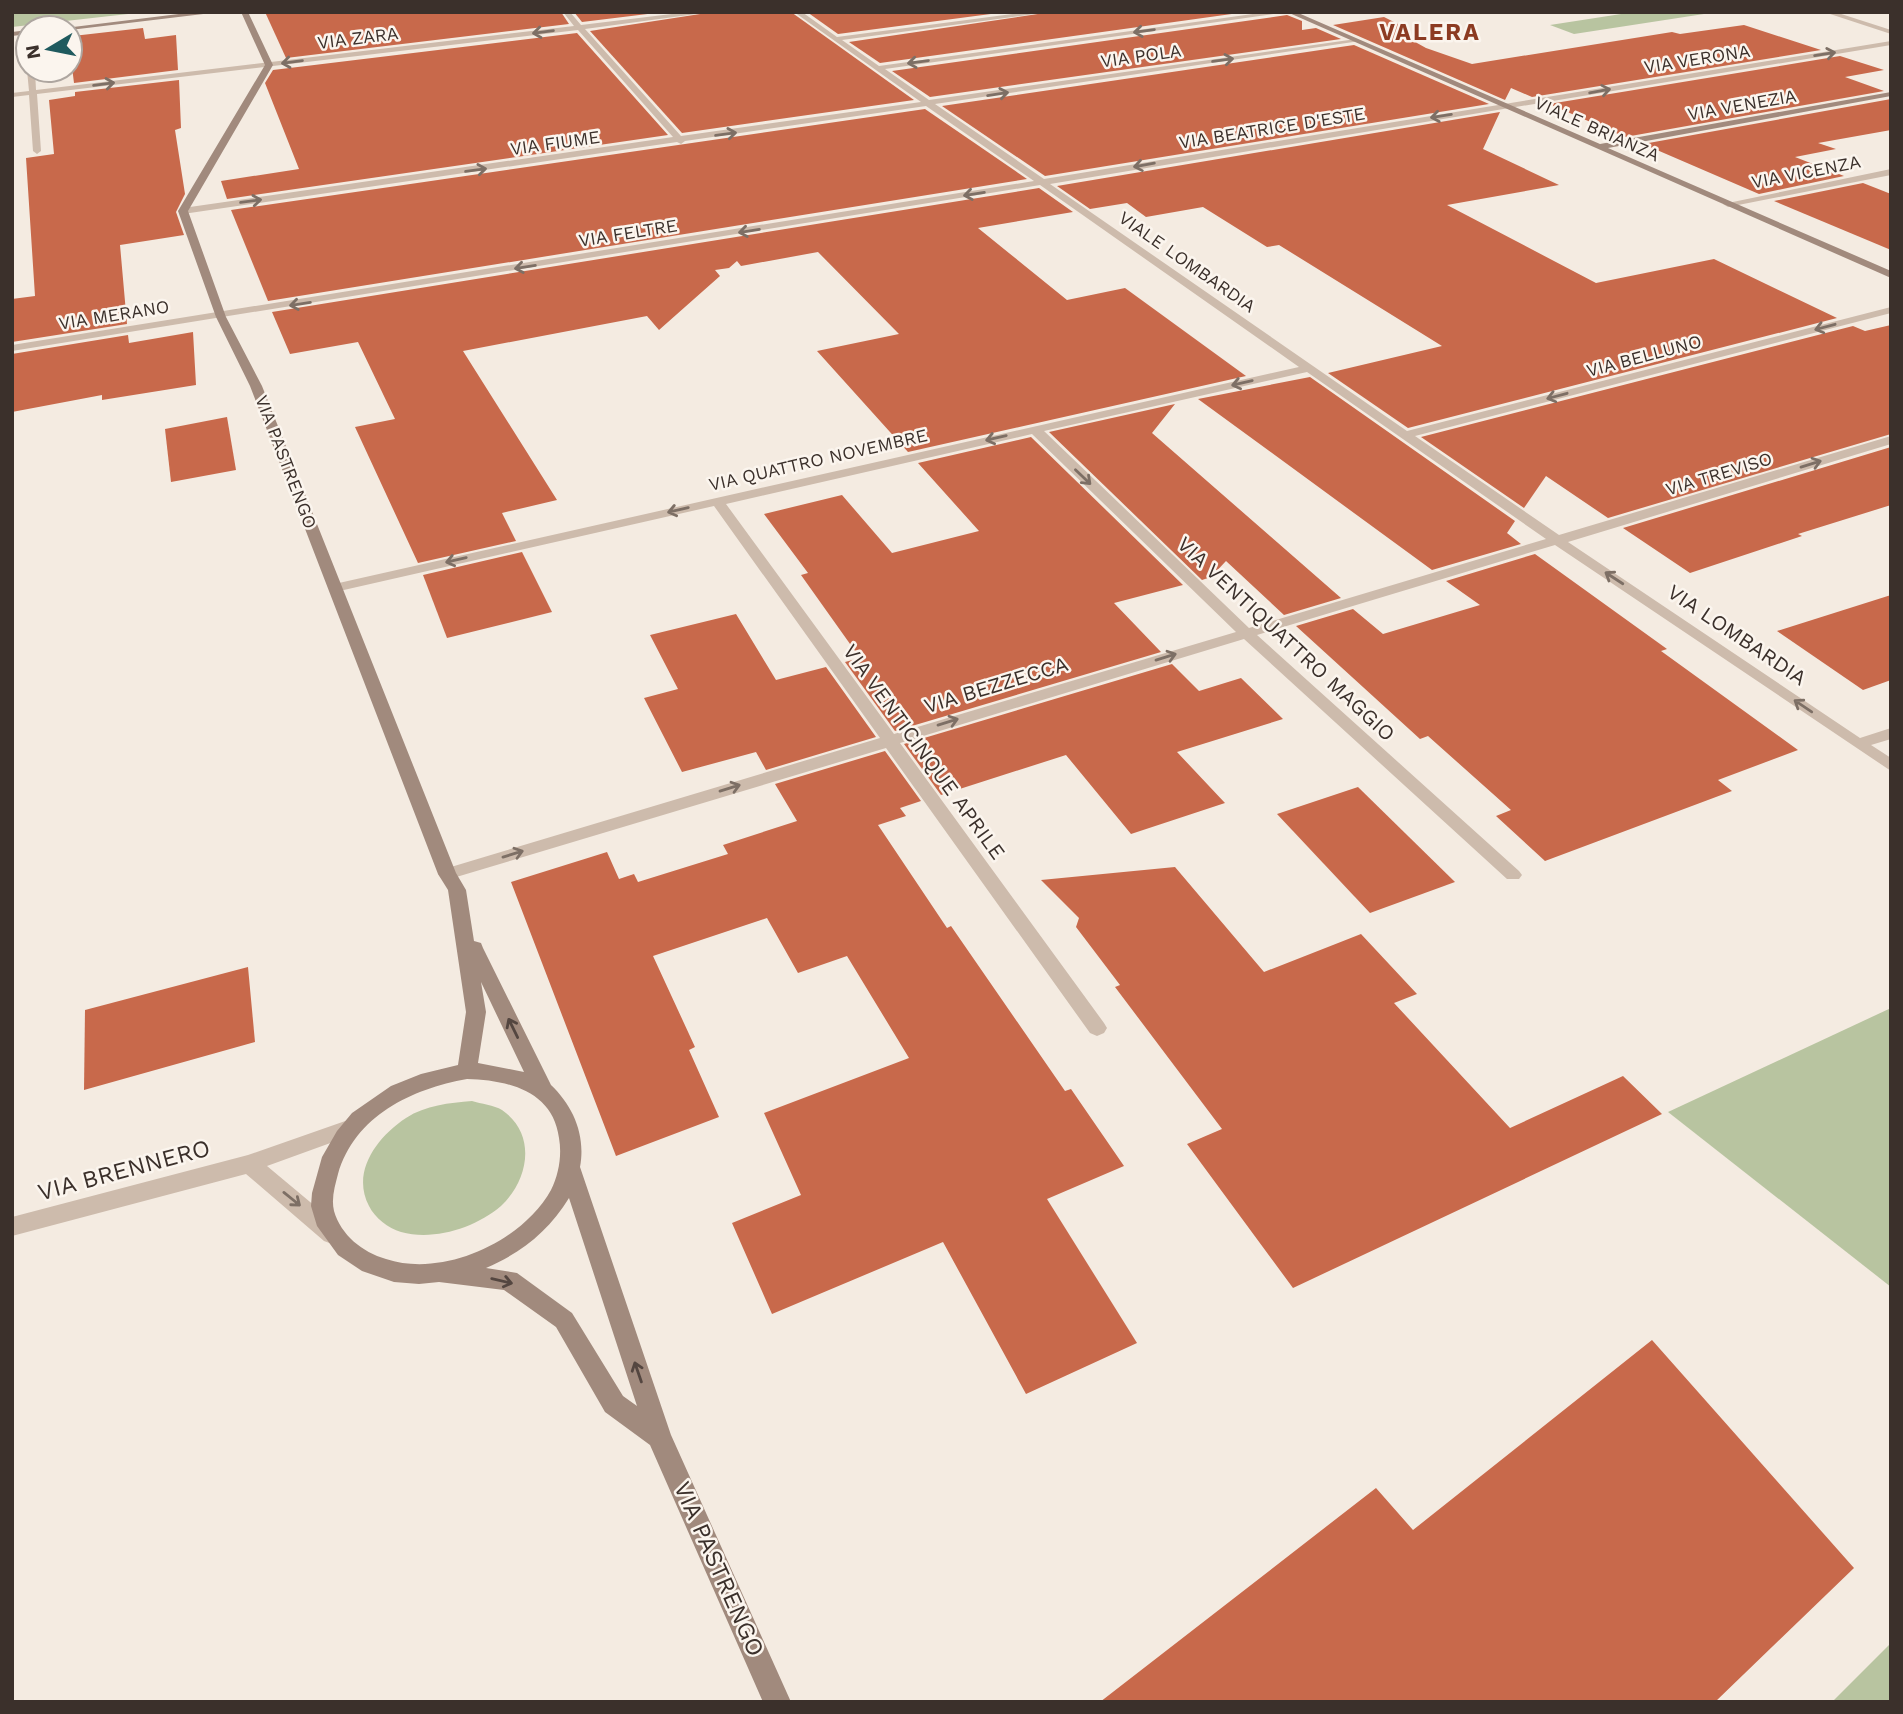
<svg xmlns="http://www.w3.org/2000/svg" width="1903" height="1714" font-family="'Work Sans',sans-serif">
  <rect width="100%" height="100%" fill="#f4ebe1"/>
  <!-- green -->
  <g fill="#b8c4a0">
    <polygon points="12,12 146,12 12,27"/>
    <polygon points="1634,12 1717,12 1574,34 1550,25"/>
    <polygon points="1891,1008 1891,1287 1668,1112"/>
    <path d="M472,1101c9,3 22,4 30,9 35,24 27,70 -1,96 -26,22 -67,35 -100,26 -13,-4 -26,-14 -32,-26 -18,-34 8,-69 37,-88 20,-13 43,-15 66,-17z"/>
    <polygon points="1891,1643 1891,1702 1832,1702"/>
  </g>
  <!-- building -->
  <g fill="#c8694b">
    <polygon points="265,12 561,12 569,24 286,58"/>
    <polygon points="574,12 664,12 582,22"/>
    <polygon points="713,12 791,12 914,100 682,133 590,31"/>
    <polygon points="807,12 1006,12 838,34"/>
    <polygon points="1051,12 1246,12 880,63 849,42"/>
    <polygon points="1287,15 1302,21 1302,30 1316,28 1341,39 930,97 892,71"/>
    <polygon points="1384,17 1400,25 1417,43 1426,48 1472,64 1672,32 1680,34 1744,25 1821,50 1532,97 1511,88 1505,100 1333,25"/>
    <polygon points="143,28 145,39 176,35 178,70 74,83 72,67 76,66 73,36"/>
    <polygon points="577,33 668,135 227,199 221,181 299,169 265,83 273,70"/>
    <polygon points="1354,45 1489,104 1045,176 942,106"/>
    <polygon points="1840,56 1884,70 1845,77 1884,91 1625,137 1549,104"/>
    <polygon points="179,80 181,128 175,130 185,194 176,212 184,235 120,245 127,324 12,342 12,299 35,296 26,158 54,154 49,100 75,96 75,92"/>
    <polygon points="1891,99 1891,130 1818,143 1836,149 1795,157 1844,176 1759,194 1643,144"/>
    <polygon points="925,109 1027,179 268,301 231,210"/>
    <polygon points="1500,112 1483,149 1559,185 1447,205 1596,283 1714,259 1837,318 1408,428 1328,373 1442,346 1279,245 1267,247 1203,207 1146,217 1127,203 1090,209 1057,186"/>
    <polygon points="1863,183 1891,194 1891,250 1774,201"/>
    <polygon points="1039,188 1073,212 978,228 1067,300 1125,288 1246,376 908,452 817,351 899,334 818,252 741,266 737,261 729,268 715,270 720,276 659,330 647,316 463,351 557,500 502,513 516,541 418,563 355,427 395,419 358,342 290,354 272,312"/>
    <polygon points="1891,325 1891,434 1608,518 1546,476 1524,508 1421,437 1853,326 1865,331"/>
    <polygon points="193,332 196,385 102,400 102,395 12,412 12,354 128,335 129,343"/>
    <polygon points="1310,377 1515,521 1507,533 1521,544 1432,570 1198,399"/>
    <polygon points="1175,404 1152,433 1341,598 1284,615 1226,561 1211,577 1202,580 1049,432"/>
    <polygon points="227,417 236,470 171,482 165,429"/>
    <polygon points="1031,437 1183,585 1114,603 1161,652 895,731 845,662 860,658 801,575 808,573 764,514 842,495 892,553 979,531 918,463"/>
    <polygon points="1891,447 1891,505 1798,534 1802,536 1690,573 1623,528"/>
    <polygon points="522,552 552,612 447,638 423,575"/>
    <polygon points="1535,554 1667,649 1661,651 1798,750 1718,780 1732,791 1545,861 1496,816 1511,810 1428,736 1420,739 1296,626 1353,609 1383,634 1480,605 1446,581"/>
    <polygon points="1891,595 1891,680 1863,690 1777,631"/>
    <polygon points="736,614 776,680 826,667 876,737 766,770 756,752 682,772 644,698 678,689 650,635"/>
    <polygon points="1172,664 1199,691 1241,678 1283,719 1177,752 1225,803 1131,834 1066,755 941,795 904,744"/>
    <polygon points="885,751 921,801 900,808 906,816 878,825 947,928 951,926 1065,1091 1071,1089 1124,1166 1047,1199 1137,1343 1026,1394 943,1242 772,1314 732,1223 801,1195 764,1113 909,1058 847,956 798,973 767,918 653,956 695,1047 689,1050 719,1117 616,1156 511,882 607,852 619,879 634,874 638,882 728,854 723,845 797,821 775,784"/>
    <polygon points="1358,787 1455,882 1370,913 1277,814"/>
    <polygon points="1175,867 1264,972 1361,934 1417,994 1394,1003 1510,1128 1623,1076 1662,1114 1293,1288 1187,1144 1222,1129 1115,987 1120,985 1076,927 1079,918 1041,880"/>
    <polygon points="248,967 255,1042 84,1090 85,1010"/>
    <polygon points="1652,1340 1854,1568 1715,1702 1100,1702 1376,1488 1413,1530"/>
  </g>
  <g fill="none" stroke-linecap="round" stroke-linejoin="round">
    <!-- street -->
    <g fill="#cdbbac" fill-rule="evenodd">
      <path d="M563,12h7l11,13 107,-13h23l-126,17 96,107 240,-34 -127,-90h8l35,25 191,-25h21l-207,28 37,26 388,-54h20l-402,57 44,31 427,-61 4,2 -425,63 109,75 847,-138v4l-841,139 357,247 484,-124v6l-476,123 144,99 332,-99v8l-323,98 292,196 31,-10v11l-20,6 20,13v13l-336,-226 -298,90 262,236 3,4 -3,4h-12l-263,-240 -344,104 204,280 3,5 -3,5 -7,3 -7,-3 -204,-285 -433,130h-12l-3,-4 3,-4 439,-132 -166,-232 -379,86 -5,-1v-6l969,-218 -259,-182 -1028,166v-6l1022,-164 -108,-75 -241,35 -4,3 -4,-2 -494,72 -5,-3 5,-3 490,-71 -95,-107 -541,64 4,57 -4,3 -4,-3 -4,-56 -17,2v-4l17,-2 -2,-21 1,-1 7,1 1,20 538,-64zM1307,372l239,167 -297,89 -205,-197zM1032,434l204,198 -342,102 -168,-230z"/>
      <polygon points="1824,12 1835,12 1891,30 1891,34"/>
      <polygon points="1891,169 1891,175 1728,207 1723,204"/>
      <polygon points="351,1119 358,1121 361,1127 358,1133 267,1166 340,1227 343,1234 340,1241 332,1244 324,1241 246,1174 12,1236 12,1217 248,1155"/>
    </g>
    <!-- secondary -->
    <g fill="#a18a7d" fill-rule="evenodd">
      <polygon points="195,12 220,12 70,30 65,28"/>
      <path d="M241,12h7l25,53 -85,146 38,106 36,69 194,487 10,17 8,51 7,2 2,5 68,137c22,21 35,50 29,82l91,268 120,267h-28l-113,-257 -45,-33 -49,-85 -52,-37 -65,-8 -20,2 -25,-2 -32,-11 -24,-16 -21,-29 -6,-20 1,-13 10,-36 15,-26 15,-18 39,-27 30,-12 37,-9 8,-53 -18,-122 -10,-16 -188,-488 -34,-69 -38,-106 87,-146zM481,982l43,90 -46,-9 8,-51zM467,1079c41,1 86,12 92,59 3,17 0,36 -8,52 -29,52 -108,88 -165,69 -24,-7 -45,-24 -52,-48 -3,-13 1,-25 4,-37 17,-58 73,-85 129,-95zM569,1198l68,208 -14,-10 -51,-83 -55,-40 -31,-5c35,-15 63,-37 83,-70z"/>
      <polygon points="1287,12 1296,12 1600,144 1891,92 1891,96 1608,148 1891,271 1891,278"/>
      <polygon points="28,30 28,34 12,36 12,32"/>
    </g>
  </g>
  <!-- one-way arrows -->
  <defs><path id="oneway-shaft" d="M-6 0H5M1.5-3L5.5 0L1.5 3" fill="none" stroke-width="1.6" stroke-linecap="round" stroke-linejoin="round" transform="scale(1.75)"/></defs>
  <g stroke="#7d6f65">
    <use href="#oneway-shaft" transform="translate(1144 31) rotate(172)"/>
    <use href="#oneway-shaft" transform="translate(543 32) rotate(173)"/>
    <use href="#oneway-shaft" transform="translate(1825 54) rotate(-9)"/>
    <use href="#oneway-shaft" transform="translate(1223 60) rotate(-8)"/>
    <use href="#oneway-shaft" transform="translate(292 62) rotate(173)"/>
    <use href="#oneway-shaft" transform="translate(918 62) rotate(172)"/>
    <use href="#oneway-shaft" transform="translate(104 84) rotate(-7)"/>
    <use href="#oneway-shaft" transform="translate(1600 91) rotate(-10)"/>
    <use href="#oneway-shaft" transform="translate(998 94) rotate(-9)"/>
    <use href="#oneway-shaft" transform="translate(1441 116) rotate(171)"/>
    <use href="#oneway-shaft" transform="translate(726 134) rotate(-8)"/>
    <use href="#oneway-shaft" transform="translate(1144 165) rotate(170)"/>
    <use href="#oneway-shaft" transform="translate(476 170) rotate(-8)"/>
    <use href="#oneway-shaft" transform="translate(974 194) rotate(171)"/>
    <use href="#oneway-shaft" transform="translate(251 201) rotate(-8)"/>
    <use href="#oneway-shaft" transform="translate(749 231) rotate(171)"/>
    <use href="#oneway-shaft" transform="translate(525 267) rotate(171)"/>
    <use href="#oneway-shaft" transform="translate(300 304) rotate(171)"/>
    <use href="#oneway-shaft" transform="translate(1825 327) rotate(165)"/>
    <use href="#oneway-shaft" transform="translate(1242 383) rotate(167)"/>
    <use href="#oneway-shaft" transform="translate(1557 396) rotate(165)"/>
    <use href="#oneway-shaft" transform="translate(996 438) rotate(167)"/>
    <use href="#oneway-shaft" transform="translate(1811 464) rotate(-17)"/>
    <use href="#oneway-shaft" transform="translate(1083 477) rotate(44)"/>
    <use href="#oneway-shaft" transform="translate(678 510) rotate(167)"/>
    <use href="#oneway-shaft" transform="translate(456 560) rotate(167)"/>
    <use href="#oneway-shaft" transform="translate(1614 578) rotate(-147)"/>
    <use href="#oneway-shaft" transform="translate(1166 657) rotate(-17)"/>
    <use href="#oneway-shaft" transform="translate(1803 706) rotate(-146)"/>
    <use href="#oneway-shaft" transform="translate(948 722) rotate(-17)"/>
    <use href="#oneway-shaft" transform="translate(730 788) rotate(-17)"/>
    <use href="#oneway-shaft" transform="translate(513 854) rotate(-17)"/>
    <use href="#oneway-shaft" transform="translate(292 1199) rotate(39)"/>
  </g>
  <g stroke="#544640">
    <use href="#oneway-shaft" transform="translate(513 1028) rotate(-116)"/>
    <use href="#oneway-shaft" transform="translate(502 1281) rotate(13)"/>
    <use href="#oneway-shaft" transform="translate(638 1372) rotate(-109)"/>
  </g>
  <g text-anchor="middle" stroke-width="5" stroke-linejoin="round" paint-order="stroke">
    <!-- far-street labels -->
    <g font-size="18" fill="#3b302b" stroke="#fbf5ee">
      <text transform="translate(358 38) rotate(-7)" y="6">VIA ZARA</text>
      <text transform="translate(1141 56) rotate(-8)" y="6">VIA POLA</text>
      <text transform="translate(1697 59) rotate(-9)" y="6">VIA VERONA</text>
      <text transform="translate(1742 105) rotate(-10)" y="6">VIA VENEZIA</text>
      <text transform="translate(1272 128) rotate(-9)" y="6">VIA BEATRICE D'ESTE</text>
      <text transform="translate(1597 129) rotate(24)" y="6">VIALE BRIANZA</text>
      <text transform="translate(555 143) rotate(-8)" y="6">VIA FIUME</text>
      <text transform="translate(1806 172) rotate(-11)" y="6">VIA VICENZA</text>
      <text transform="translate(628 233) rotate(-9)" y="6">VIA FELTRE</text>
      <text transform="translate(1187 262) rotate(35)" y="6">VIALE LOMBARDIA</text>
      <text transform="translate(114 315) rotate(-9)" y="6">VIA MERANO</text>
      <text transform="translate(1644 356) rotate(-15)" y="6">VIA BELLUNO</text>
      <text transform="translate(818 460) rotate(-13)" y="6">VIA QUATTRO NOVEMBRE</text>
      <text transform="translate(286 462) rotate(69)" y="6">VIA PASTRENGO</text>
      <text transform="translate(1719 474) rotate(-17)" y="6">VIA TREVISO</text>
    </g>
    <!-- street labels -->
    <g font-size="21" fill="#3b302b" stroke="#fbf5ee">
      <text transform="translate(1737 635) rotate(34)" y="7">VIA LOMBARDIA</text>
      <text transform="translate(1286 639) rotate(43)" y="7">VIA VENTIQUATTRO MAGGIO</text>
      <text transform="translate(996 685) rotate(-17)" y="7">VIA BEZZECCA</text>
      <text transform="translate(924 752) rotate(54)" y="7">VIA VENTICINQUE APRILE</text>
    </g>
    <!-- far-district labels -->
    <g font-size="23" font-weight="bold" letter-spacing="2" fill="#8c3b22" stroke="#fbf5ee">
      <text x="1430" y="40">VALERA</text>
    </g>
    <!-- near-street labels -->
    <g font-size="24" fill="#3b302b" stroke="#fbf5ee">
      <text transform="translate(124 1170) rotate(-15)" y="8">VIA BRENNERO</text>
      <text transform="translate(719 1569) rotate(66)" y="8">VIA PASTRENGO</text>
    </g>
  </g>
  <!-- border -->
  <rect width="1903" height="1714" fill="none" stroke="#3b302b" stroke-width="28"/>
  <!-- north arrow -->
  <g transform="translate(49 49) rotate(260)"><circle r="33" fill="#fbf5ee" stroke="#aea6a0" stroke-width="2"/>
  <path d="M0-5L12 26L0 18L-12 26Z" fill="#1f5a5e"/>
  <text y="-10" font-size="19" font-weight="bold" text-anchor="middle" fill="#3b302b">N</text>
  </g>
</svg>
